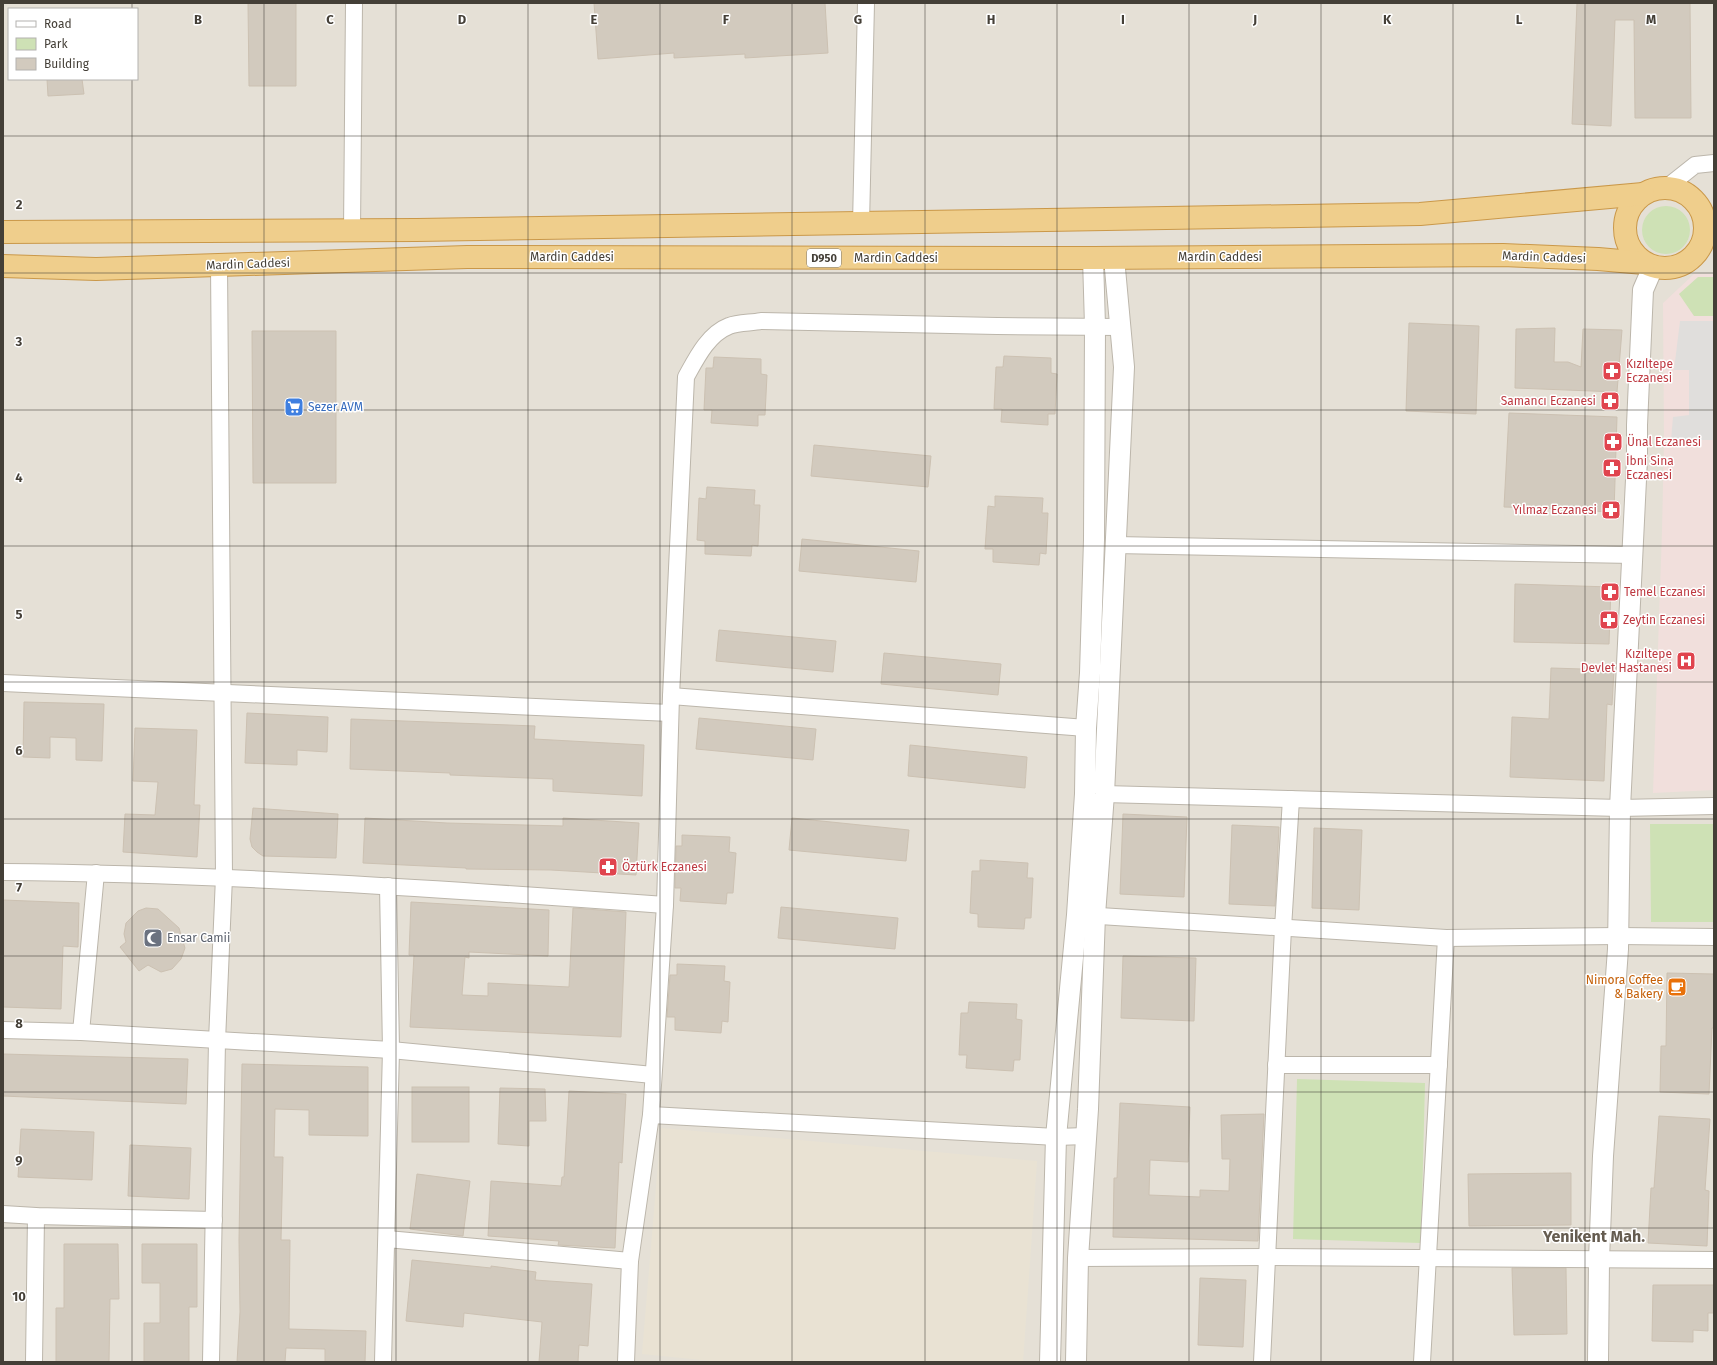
<svg xmlns="http://www.w3.org/2000/svg" width="1717" height="1365" font-family="'Fira Sans',sans-serif">
  <rect width="100%" height="100%" fill="#f1eee8"/>
  <!-- residential -->
  <path fill="#e5e0d6" fill-rule="evenodd" d="M3,3h1711v1359h-1711zM9,9h128v70h-128z"/>
  <!-- education -->
  <polygon fill="#e9e2d3" points="661,1128 1037,1161 1023,1362 722,1362 642,1354"/>
  <!-- medical -->
  <polygon fill="#f1dfdc" points="1694,274 1714,274 1714,790 1653,793 1662,531 1664,441 1663,303"/>
  <!-- green -->
  <g fill="#cee1b5">
    <circle cx="1666" cy="230" r="24"/>
    <polygon points="1698,277 1714,277 1714,316 1694,316 1679,294"/>
    <polygon points="1650,824 1714,824 1714,922 1651,922"/>
    <polygon points="1297,1079 1425,1083 1421,1243 1293,1239"/>
  </g>
  <!-- parking -->
  <polygon fill="#e0dedc" points="1680,321 1714,321 1714,440 1671,440 1673,417 1689,415 1689,370 1674,370"/>
  <!-- building -->
  <g fill="#d2cabe" stroke="#ccc1b2">
    <polygon points="248,3 296,3 296,86 249,86"/>
    <polygon points="594,3 825,3 828,53 745,58 745,54 674,58 674,53 598,59"/>
    <polygon points="1577,3 1690,3 1691,118 1635,118 1634,20 1615,20 1611,126 1572,124"/>
    <polygon points="47,79 82,79 84,94 48,96"/>
    <polygon points="1409,323 1479,326 1476,414 1406,411"/>
    <polygon points="1555,328 1554,362 1568,362 1581,367 1583,329 1622,330 1617,392 1515,388 1516,329"/>
    <polygon points="252,331 336,331 336,483 253,483"/>
    <polygon points="1004,356 1051,358 1051,373 1057,374 1055,414 1048,414 1048,425 1001,422 1002,409 994,409 996,367 1003,367"/>
    <polygon points="714,357 761,359 761,374 767,375 765,415 758,415 758,426 711,423 712,410 704,410 706,368 713,368"/>
    <polygon points="1509,413 1617,417 1614,512 1570,510 1570,509 1504,507"/>
    <polygon points="814,445 931,456 928,487 811,476"/>
    <polygon points="707,487 755,490 754,505 760,505 758,546 752,545 751,556 705,554 705,541 697,540 699,498 706,499"/>
    <polygon points="995,496 1043,498 1042,513 1048,513 1046,554 1040,553 1039,565 993,562 993,549 985,549 988,506 995,507"/>
    <polygon points="802,539 919,551 916,582 799,571"/>
    <polygon points="1515,584 1611,587 1609,644 1514,642"/>
    <polygon points="719,630 836,641 833,672 716,661"/>
    <polygon points="884,653 1001,664 998,695 881,684"/>
    <polygon points="1551,668 1614,670 1612,705 1607,704 1604,781 1510,777 1512,717 1549,719"/>
    <polygon points="24,702 104,704 102,761 76,760 76,738 50,737 50,758 23,757"/>
    <polygon points="247,713 328,717 327,752 297,750 297,765 245,763"/>
    <polygon points="699,718 816,729 813,760 696,749"/>
    <polygon points="351,719 535,726 534,739 644,745 642,796 553,791 553,779 450,775 450,773 350,769"/>
    <polygon points="135,728 197,730 194,805 200,805 197,857 123,852 125,814 155,815 158,782 133,781"/>
    <polygon points="910,745 1027,757 1025,788 908,776"/>
    <polygon points="253,808 338,814 336,858 263,856 257,852 252,847 250,839"/>
    <polygon points="1123,814 1187,817 1184,897 1120,894"/>
    <polygon points="365,818 447,823 563,826 563,818 639,823 636,875 551,870 466,869 466,868 363,863"/>
    <polygon points="792,818 909,830 906,861 789,850"/>
    <polygon points="1232,825 1279,827 1275,906 1229,904"/>
    <polygon points="1314,828 1362,830 1359,910 1312,908"/>
    <polygon points="682,835 730,837 729,852 736,853 733,893 727,893 726,904 680,901 681,888 675,888 676,846 682,846"/>
    <polygon points="980,860 1028,863 1027,878 1033,878 1031,918 1025,918 1024,929 978,927 978,914 970,913 972,871 980,871"/>
    <polygon points="3,900 79,903 78,947 63,946 61,1009 3,1007"/>
    <polygon points="411,902 549,910 548,956 469,952 469,958 465,957 462,995 488,996 488,983 569,987 573,908 626,912 621,1037 410,1027 414,955 409,955"/>
    <polygon points="781,907 898,918 895,949 778,938"/>
    <polygon points="146,908 158,909 179,928 185,948 181,959 172,969 161,972 148,965 139,971 120,947 126,942 124,934 126,923 138,911"/>
    <polygon points="1123,956 1196,958 1194,1021 1121,1018"/>
    <polygon points="677,964 725,966 724,981 730,982 728,1022 722,1021 721,1033 675,1030 675,1017 667,1017 670,975 677,975"/>
    <polygon points="1667,973 1714,974 1714,1028 1712,1028 1709,1094 1660,1092 1661,1046 1666,1046"/>
    <polygon points="969,1002 1017,1004 1016,1019 1022,1020 1020,1060 1014,1060 1013,1071 966,1068 967,1055 959,1055 961,1013 968,1013"/>
    <polygon points="3,1054 188,1059 186,1104 3,1096"/>
    <polygon points="242,1064 368,1067 368,1136 309,1135 309,1110 275,1109 274,1157 283,1157 281,1240 290,1240 289,1329 366,1331 365,1362 325,1362 325,1349 286,1348 285,1362 237,1362 240,1312 239,1240"/>
    <rect x="412" y="1087" width="57" height="55"/>
    <polygon points="500,1088 545,1089 546,1121 529,1121 529,1146 498,1144"/>
    <polygon points="569,1091 626,1094 622,1163 619,1162 615,1248 558,1245 559,1241 488,1236 491,1181 561,1186 562,1177 564,1177"/>
    <polygon points="1120,1103 1190,1107 1188,1162 1150,1160 1149,1195 1200,1197 1200,1190 1229,1191 1230,1159 1222,1159 1221,1115 1264,1114 1258,1241 1113,1237 1114,1178 1117,1178"/>
    <polygon points="1659,1116 1710,1119 1705,1190 1709,1191 1707,1246 1648,1243 1651,1188 1654,1188"/>
    <polygon points="21,1129 94,1132 92,1180 18,1177"/>
    <polygon points="130,1145 191,1148 189,1199 128,1196"/>
    <polygon points="1571,1173 1571,1225 1469,1226 1468,1174"/>
    <polygon points="417,1174 470,1181 463,1236 410,1229"/>
    <polygon points="64,1244 118,1244 119,1299 110,1299 109,1362 56,1362 56,1308 64,1308"/>
    <polygon points="142,1244 197,1244 197,1307 189,1307 189,1362 144,1362 144,1323 160,1323 160,1283 142,1283"/>
    <polygon points="412,1260 491,1268 491,1266 536,1272 535,1280 592,1284 588,1346 579,1345 578,1362 539,1362 542,1322 464,1313 463,1327 406,1321"/>
    <polygon points="1512,1268 1566,1268 1567,1334 1514,1335"/>
    <polygon points="1200,1278 1246,1280 1243,1347 1198,1345"/>
    <polygon points="1653,1285 1714,1285 1714,1313 1708,1313 1708,1331 1693,1330 1693,1342 1652,1341"/>
  </g>
  <g fill="none" stroke-linecap="round" stroke-linejoin="round">
    <!-- minor casing -->
    <g stroke="#bcb6ab" stroke-width="18">
      <g id="minor">
        <polyline points="1666,188 1695,165 1714,163"/>
        <polyline points="861,224 866,3"/>
        <polyline points="352,231 354,3"/>
        <polyline points="1115,545 1633,555"/>
        <polyline points="3,683 670,713"/>
        <polyline points="671,696 1086,728"/>
        <polyline points="1104,794 1620,808 1714,806"/>
        <path d="M3,872c221,2 441,17 662,33"/>
        <polyline points="1084,915 1446,938 1618,936 1714,937"/>
        <polyline points="3,1030 81,1032 391,1050 653,1075"/>
        <polyline points="81,1032 96,873"/>
        <polyline points="1276,1065 1439,1065"/>
        <polyline points="651,1115 1056,1137 1086,1136"/>
        <polyline points="3,1214 36,1216 214,1220"/>
        <polyline points="387,1239 630,1261"/>
        <polyline points="1078,1258 1267,1257 1714,1260"/>
        <polyline points="34,1362 36,1216"/>
        <polyline points="211,1362 217,1041 224,877 219,265"/>
        <polyline points="383,1362 391,1050 388,886"/>
        <path d="M626,1362l4,-101 21,-146 14,-210 6,-209 15,-319c10,-18 22,-43 43,-51 9,-4 22,-3 32,-5l236,5 123,1"/>
        <polyline points="1262,1362 1283,928 1291,799"/>
        <polyline points="1422,1362 1446,938"/>
      </g>
    </g>
    <!-- tertiary casing -->
    <g stroke="#bcb6ab" stroke-width="22">
      <g id="tertiary">
        <polyline points="1050,1362 1056,1137 1077,915 1085,794 1086,728 1090,673 1094,540 1095,326 1093,258"/>
        <polyline points="1076,1362 1078,1258 1088,1109 1095,915 1104,794 1124,367 1114,258"/>
        <polyline points="1598,1362 1599,1260 1603,1156 1618,949 1620,808 1637,459 1637,425 1643,290 1653,267"/>
      </g>
    </g>
    <!-- trunk casing -->
    <g stroke="#ca9849" stroke-width="24">
      <g id="trunk">
        <circle cx="1665" cy="228" r="40"/>
        <polyline points="3,232 417,230 1420,214 1643,194"/>
        <polyline points="3,266 96,269 467,257 1093,258 1503,255 1598,259 1644,263"/>
      </g>
    </g>
    <!-- minor -->
    <use href="#minor" stroke="#fff" stroke-width="16"/>
    <!-- tertiary -->
    <use href="#tertiary" stroke="#fff" stroke-width="20"/>
    <!-- trunk -->
    <use href="#trunk" stroke="#efce8c" stroke-width="22"/>
  </g>
  <!-- grid -->
  <path fill="none" stroke="#443f37" stroke-width="1" stroke-opacity="0.55" d="M132,3v6M264,3v1359M396,3v1359M528,3v1359M660,3v1359M792,3v1359M925,3v1359M1057,3v1359M1189,3v1359M1321,3v1359M1453,3v1359M1585,3v1359M132,79v1283M3,136h1711M3,273h1711M3,410h1711M3,546h1711M3,682h1711M3,819h1711M3,956h1711M3,1092h1711M3,1228h1711"/>
  <!-- icons -->
  <defs>
    <g id="pharmacy-square" transform="scale(1)"><rect x="-9" y="-9" width="18" height="18" rx="4" fill="#e0444e" stroke="#fff"/><path d="M-2-6h4v4h4v4h-4v4h-4v-4h-4v-4h4Z" fill="#fff"/></g>
    <g id="supermarket-square" transform="scale(1)"><rect x="-9" y="-9" width="18" height="18" rx="4" fill="#3f7fe0" stroke="#fff"/><path d="M-6-5.5h2.5l.6 2H6L4.5 2H-2.5L-4.4-4H-6ZM-1.5 3.2a1.3 1.3 0 1 0 .1 0ZM3 3.2a1.3 1.3 0 1 0 .1 0Z" fill="#fff"/></g>
    <g id="hospital-square" transform="scale(1)"><rect x="-9" y="-9" width="18" height="18" rx="4" fill="#e0444e" stroke="#fff"/><path d="M-5-5h3v3.5h4V-5h3V5h-3V1.5h-4V5h-3Z" fill="#fff"/></g>
    <g id="mosque-square" transform="scale(1)"><rect x="-9" y="-9" width="18" height="18" rx="4" fill="#6b7280" stroke="#fff"/><path d="M3.5-4.9A6 6 0 1 0 3.5 4.9A5 5 0 1 1 3.5-4.9Z" fill="#fff"/></g>
    <g id="cafe-square" transform="scale(1)"><rect x="-9" y="-9" width="18" height="18" rx="4" fill="#e8710a" stroke="#fff"/><path d="M-5.5-4.5H6V0H3Q3 3.5 0 3.5H-2.5Q-5.5 3.5-5.5 0ZM3-3.2v2h1.7v-2ZM-6 4.5H4V6H-6Z" fill="#fff"/></g>
  </defs>
  <g fill-rule="evenodd">
    <use href="#pharmacy-square" x="1612" y="371"/>
    <use href="#pharmacy-square" x="1610" y="401"/>
    <use href="#supermarket-square" x="294" y="407"/>
    <use href="#pharmacy-square" x="1613" y="442"/>
    <use href="#pharmacy-square" x="1612" y="468"/>
    <use href="#pharmacy-square" x="1611" y="510"/>
    <use href="#pharmacy-square" x="1610" y="592"/>
    <use href="#pharmacy-square" x="1609" y="620"/>
    <use href="#hospital-square" x="1686" y="661"/>
    <use href="#pharmacy-square" x="608" y="867"/>
    <use href="#mosque-square" x="153" y="938"/>
    <use href="#cafe-square" x="1677" y="987"/>
  </g>
  <g text-anchor="middle" stroke-width="3" stroke-linejoin="round" paint-order="stroke">
    <!-- shield labels -->
    <rect fill="#fff" stroke="#7c7973" stroke-width="1" x="807" y="249" width="34" height="18" rx="3"/>
    <g font-size="11" font-weight="bold" fill="#443f37">
      <text x="824" y="262">D950</text>
    </g>
    <!-- street labels -->
    <g font-size="12" fill="#443f37" stroke="#fff">
      <text x="572" y="261">Mardin Caddesi</text>
      <text x="1220" y="261">Mardin Caddesi</text>
      <text transform="translate(1544 257) rotate(2)" y="4">Mardin Caddesi</text>
      <text x="896" y="262">Mardin Caddesi</text>
      <text transform="translate(248 264) rotate(-2)" y="4">Mardin Caddesi</text>
    </g>
    <!-- health labels -->
    <g font-size="12" fill="#be3a42" stroke="#fff" text-anchor="start">
      <text x="1626" y="368">Kızıltepe<tspan x="1626" dy="14">Eczanesi</tspan></text>
      <text x="1596" y="405" text-anchor="end">Samancı Eczanesi</text>
      <text x="1627" y="446">Ünal Eczanesi</text>
      <text x="1626" y="465">İbni Sina<tspan x="1626" dy="14">Eczanesi</tspan></text>
      <text x="1597" y="514" text-anchor="end">Yılmaz Eczanesi</text>
      <text x="1624" y="596">Temel Eczanesi</text>
      <text x="1623" y="624">Zeytin Eczanesi</text>
      <text x="1672" y="658" text-anchor="end">Kızıltepe<tspan x="1672" dy="14">Devlet Hastanesi</tspan></text>
      <text x="622" y="871">Öztürk Eczanesi</text>
    </g>
    <!-- shop labels -->
    <g font-size="12" fill="#366cbe" stroke="#fff" text-anchor="start">
      <text x="308" y="411">Sezer AVM</text>
    </g>
    <!-- worship labels -->
    <g font-size="12" fill="#5b616d" stroke="#fff" text-anchor="start">
      <text x="167" y="942">Ensar Camii</text>
    </g>
    <!-- food labels -->
    <g font-size="12" fill="#c56008" stroke="#fff" text-anchor="end">
      <text x="1663" y="984">Nimora Coffee<tspan x="1663" dy="14">&amp; Bakery</tspan></text>
    </g>
    <!-- district labels -->
    <g font-size="16" font-weight="bold" fill="#655c50" stroke="#fff">
      <text x="1594" y="1242">Yenikent Mah.</text>
    </g>
  </g>
  <g font-size="13" text-anchor="middle" font-weight="bold" fill="#443f37" stroke="#fff" stroke-width="3" stroke-linejoin="round" paint-order="stroke">
    <text x="198" y="24">B</text>
    <text x="330" y="24">C</text>
    <text x="462" y="24">D</text>
    <text x="594" y="24">E</text>
    <text x="726" y="24">F</text>
    <text x="858" y="24">G</text>
    <text x="991" y="24">H</text>
    <text x="1123" y="24">I</text>
    <text x="1255" y="24">J</text>
    <text x="1387" y="24">K</text>
    <text x="1519" y="24">L</text>
    <text x="1651" y="24">M</text>
    <text x="19" y="209">2</text>
    <text x="19" y="346">3</text>
    <text x="19" y="482">4</text>
    <text x="19" y="619">5</text>
    <text x="19" y="755">6</text>
    <text x="19" y="892">7</text>
    <text x="19" y="1028">8</text>
    <text x="19" y="1165">9</text>
    <text x="19" y="1301">10</text>
  </g>
  <!-- border -->
  <rect width="1717" height="1365" fill="none" stroke="#443f37" stroke-width="8"/>
  <!-- legend -->
  <rect x="8" y="8" width="130" height="72" fill="#ffffff" stroke="#b4b2af"/>
  <rect x="16" y="21" width="20" height="6" fill="#ffffff" stroke="#b4b2af"/>
  <text x="44" y="28" font-size="12" fill="#443f37">Road</text>
  <rect x="16" y="38" width="20" height="12" fill="#cee1b5" stroke="#b4b2af"/>
  <text x="44" y="48" font-size="12" fill="#443f37">Park</text>
  <rect x="16" y="58" width="20" height="12" fill="#d2cabe" stroke="#b4b2af"/>
  <text x="44" y="68" font-size="12" fill="#443f37">Building</text>
</svg>
